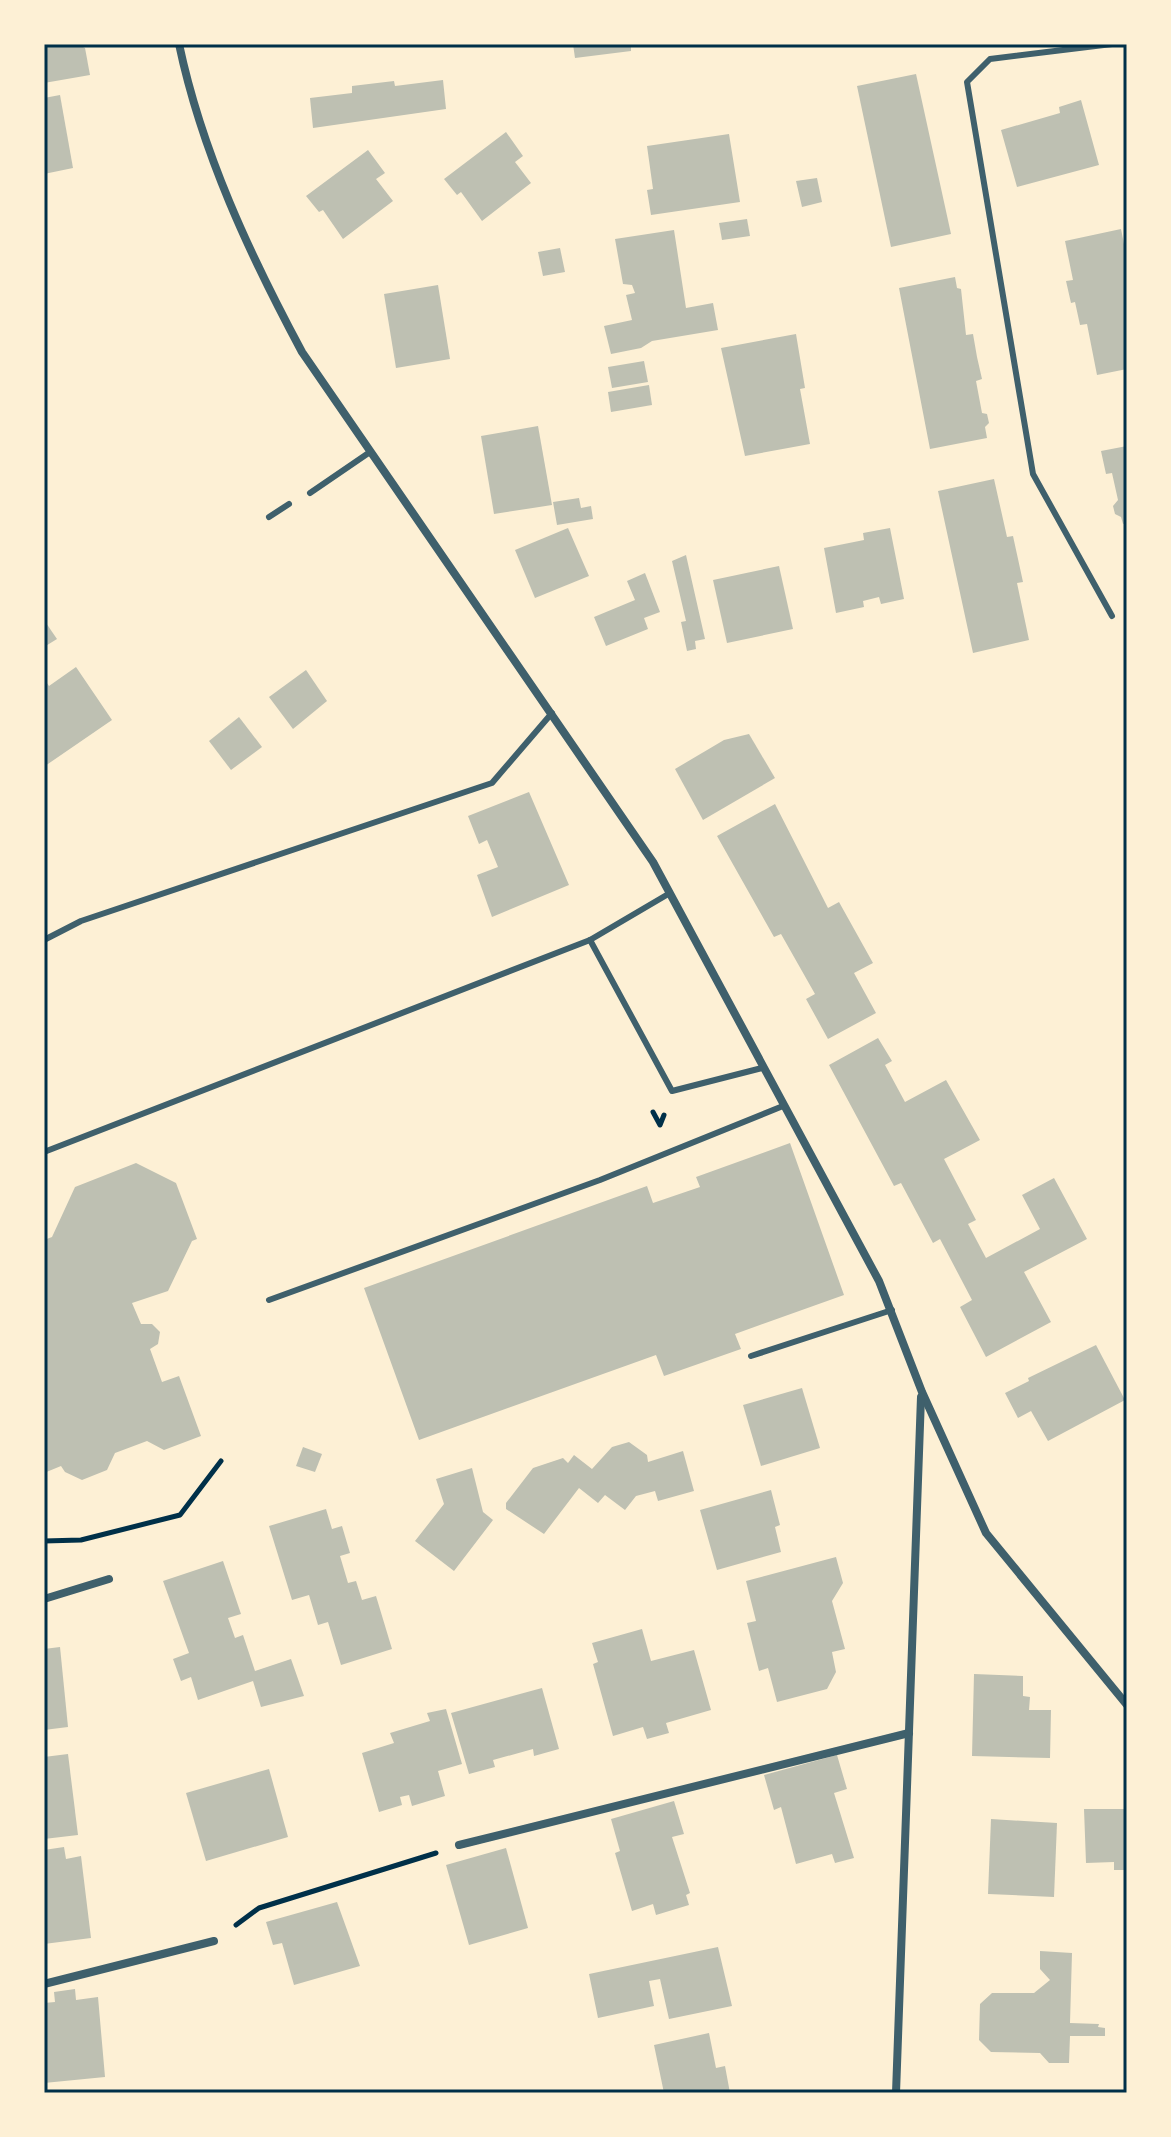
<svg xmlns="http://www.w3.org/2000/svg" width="1171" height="2137" font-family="'Roboto Condensed',sans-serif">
  <rect width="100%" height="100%" fill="#fdf0d5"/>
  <!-- building -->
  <g fill="#bec0b2">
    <polygon points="44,44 77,44 85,48 90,75 44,83"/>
    <polygon points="573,44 631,44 631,51 575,58"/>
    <polygon points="916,74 951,234 891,247 857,86"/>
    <polygon points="443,80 446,109 313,128 310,98 352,93 352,86 394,81 395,86"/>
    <polygon points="60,95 73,168 44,174 44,98"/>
    <polygon points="1081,100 1099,165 1017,187 1001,130 1060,113 1059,107"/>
    <polygon points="506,132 523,156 515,162 531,183 482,221 461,192 457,195 444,179"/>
    <polygon points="729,134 740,202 651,215 647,190 653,189 647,146"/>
    <polygon points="368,150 385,173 376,179 393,201 343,239 323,210 319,212 306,196"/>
    <polygon points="817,178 822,202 802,207 796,181"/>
    <polygon points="747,219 750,236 722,240 719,223"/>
    <polygon points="1121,229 1127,259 1127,369 1097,375 1087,324 1080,325 1075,302 1071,303 1066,281 1073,280 1065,241"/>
    <polygon points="674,230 686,308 713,303 718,330 652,341 641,348 611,354 604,326 632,320 626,295 635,293 632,285 623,284 615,239"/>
    <polygon points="560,248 565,272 543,276 538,252"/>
    <polygon points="955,277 957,288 961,289 966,335 973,334 977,357 982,379 976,381 982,413 987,414 989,423 985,427 987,438 930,449 899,288"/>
    <polygon points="438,285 450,359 396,368 384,294"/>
    <polygon points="796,334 805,388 800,389 810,444 745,456 721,348"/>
    <polygon points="644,361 648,382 612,388 608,367"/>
    <polygon points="649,385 652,405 611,412 608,392"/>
    <polygon points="538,426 552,505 494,514 481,436"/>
    <polygon points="1127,446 1127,523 1123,524 1121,517 1115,514 1113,506 1118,500 1112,473 1106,474 1101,451"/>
    <polygon points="994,479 1007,537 1013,536 1023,582 1017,583 1029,640 973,653 938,491"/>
    <polygon points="579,498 581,508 591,506 593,519 557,525 553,502"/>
    <polygon points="568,528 589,576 535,598 515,550"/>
    <polygon points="890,528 904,599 881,604 879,597 863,601 864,607 836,613 824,548 864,540 863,533"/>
    <polygon points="686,555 705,639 695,641 696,649 687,651 681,622 686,621 672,561"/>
    <polygon points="779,566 793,629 727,643 713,580"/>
    <polygon points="645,573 660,612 644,618 648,629 606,646 594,617 635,600 627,581"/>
    <polygon points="44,620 57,639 44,647"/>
    <polygon points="76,667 112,720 45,766 44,679 49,686"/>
    <polygon points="306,670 327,701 293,729 269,697"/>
    <polygon points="239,717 262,747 231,770 209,741"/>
    <polygon points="749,734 775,778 703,820 675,769 724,740"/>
    <polygon points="529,792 569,885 492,917 477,875 498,867 487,840 479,844 468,816"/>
    <polygon points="775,804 828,908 839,902 873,963 854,973 876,1013 828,1039 806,999 815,994 781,934 774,937 717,836"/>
    <polygon points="878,1038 892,1061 885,1065 905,1102 946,1080 980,1140 944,1159 976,1220 968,1224 986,1258 1040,1229 1022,1195 1054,1178 1087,1239 1024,1272 1051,1322 986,1357 960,1307 972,1300 940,1239 933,1243 901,1183 894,1186 829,1065"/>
    <polygon points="790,1143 844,1295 735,1334 741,1349 664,1376 656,1355 419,1440 364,1288 647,1186 653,1203 700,1187 696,1177"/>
    <polygon points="136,1163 176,1183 197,1239 192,1241 168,1291 132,1303 141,1324 152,1324 160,1332 158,1344 150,1349 162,1382 179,1376 201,1436 164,1450 147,1441 115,1453 107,1470 82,1480 65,1472 61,1466 44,1473 44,1240 52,1237 75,1187"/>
    <polygon points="1096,1345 1125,1400 1048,1441 1031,1411 1018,1418 1005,1393 1029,1381 1028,1378"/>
    <polygon points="802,1388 820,1448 761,1466 743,1405"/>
    <polygon points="629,1442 647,1455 648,1462 683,1451 694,1491 658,1501 655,1491 636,1496 625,1510 605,1495 598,1503 579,1488 544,1534 506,1509 506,1503 533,1468 563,1458 568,1463 574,1455 592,1469 612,1447"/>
    <polygon points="303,1447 322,1454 315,1472 296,1466"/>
    <polygon points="472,1468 483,1512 493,1520 454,1571 415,1541 444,1504 436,1479"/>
    <polygon points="771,1490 780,1525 775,1527 781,1552 717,1570 700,1510"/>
    <polygon points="326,1509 332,1529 342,1526 350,1553 340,1556 348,1583 356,1581 362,1600 376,1596 392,1649 341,1665 328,1622 318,1625 309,1595 292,1600 269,1526"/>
    <polygon points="836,1557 843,1583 832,1601 845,1649 832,1652 836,1672 827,1689 777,1702 768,1668 759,1671 747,1623 756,1621 746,1581"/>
    <polygon points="223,1561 241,1614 228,1618 235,1638 243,1635 255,1671 291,1659 304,1696 261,1707 253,1681 198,1700 191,1677 181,1681 173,1659 189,1653 163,1581"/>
    <polygon points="642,1629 651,1661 694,1650 711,1710 666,1723 669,1733 647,1739 643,1727 613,1736 593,1664 598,1662 592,1643"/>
    <polygon points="60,1647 68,1727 44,1730 44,1649"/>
    <polygon points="974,1674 1023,1676 1023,1696 1030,1697 1029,1710 1051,1710 1050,1758 972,1756"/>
    <polygon points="542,1688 559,1749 534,1756 533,1749 493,1760 495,1767 469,1774 451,1713"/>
    <polygon points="446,1709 462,1764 438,1771 445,1796 412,1806 409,1795 400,1797 402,1805 379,1812 362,1753 394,1743 390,1733 430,1721 427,1713"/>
    <polygon points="68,1754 78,1835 44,1839 44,1757"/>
    <polygon points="837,1755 847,1789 834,1793 854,1858 835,1863 832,1854 796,1864 781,1807 774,1810 764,1775"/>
    <polygon points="269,1769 288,1837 206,1861 186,1793"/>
    <polygon points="674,1801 684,1834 672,1837 690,1893 686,1895 689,1905 656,1915 653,1904 632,1911 615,1853 620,1851 611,1819"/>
    <polygon points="1084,1809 1127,1809 1127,1870 1114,1870 1114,1862 1086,1863"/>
    <polygon points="991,1819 1057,1823 1054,1897 988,1894"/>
    <polygon points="64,1847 66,1859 81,1856 91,1938 44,1944 44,1850"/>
    <polygon points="506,1848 528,1928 469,1945 446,1865"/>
    <polygon points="337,1902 360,1966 294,1985 282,1943 273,1945 266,1922"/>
    <polygon points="718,1947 732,2006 669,2019 660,1979 649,1981 654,2006 598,2018 589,1974"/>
    <polygon points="1040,1951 1072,1953 1070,2023 1099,2024 1098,2027 1105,2028 1105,2036 1070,2036 1069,2063 1049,2063 1040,2053 991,2052 979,2040 980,2004 992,1993 1034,1993 1050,1980 1040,1969"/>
    <polygon points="75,1989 76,2000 98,1997 105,2077 44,2083 44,2003 55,2002 54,1992"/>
    <polygon points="709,2033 716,2068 725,2066 730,2093 664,2093 654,2045"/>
  </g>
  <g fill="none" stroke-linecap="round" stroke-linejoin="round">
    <!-- path -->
    <g stroke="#003049" stroke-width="5">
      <polyline points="653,1112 660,1125 664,1115"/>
      <polyline points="44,1541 81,1540 180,1515 221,1461"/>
      <polyline points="236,1925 259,1908 436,1853"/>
    </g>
    <!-- service -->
    <g stroke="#3f606c" stroke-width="6">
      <polyline points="1112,44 990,59 967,82 1033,474 1112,616"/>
      <polyline points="310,493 370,452"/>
      <polyline points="269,517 289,504"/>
      <polyline points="44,940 81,921 492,783 552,713"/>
      <polyline points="590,940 672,1091 762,1068"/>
      <polyline points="44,1152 590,940 670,893"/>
      <polyline points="269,1300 600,1180 783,1106"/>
      <polyline points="751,1356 892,1310"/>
    </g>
    <!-- minor -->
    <g stroke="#3f606c" stroke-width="8">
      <path d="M179,44c23,109 71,211 123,308l351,510 226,419 43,111 64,141 141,172"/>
      <polyline points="44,1599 109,1579"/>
      <polyline points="459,1845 909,1733"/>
      <polyline points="44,1984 214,1941"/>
      <polyline points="896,2093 921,1397"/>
    </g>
  </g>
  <!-- border -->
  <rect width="1171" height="2137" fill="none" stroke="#fdf0d5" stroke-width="92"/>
  <rect x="46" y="46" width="1079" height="2045" fill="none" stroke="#003049" stroke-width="3"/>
</svg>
